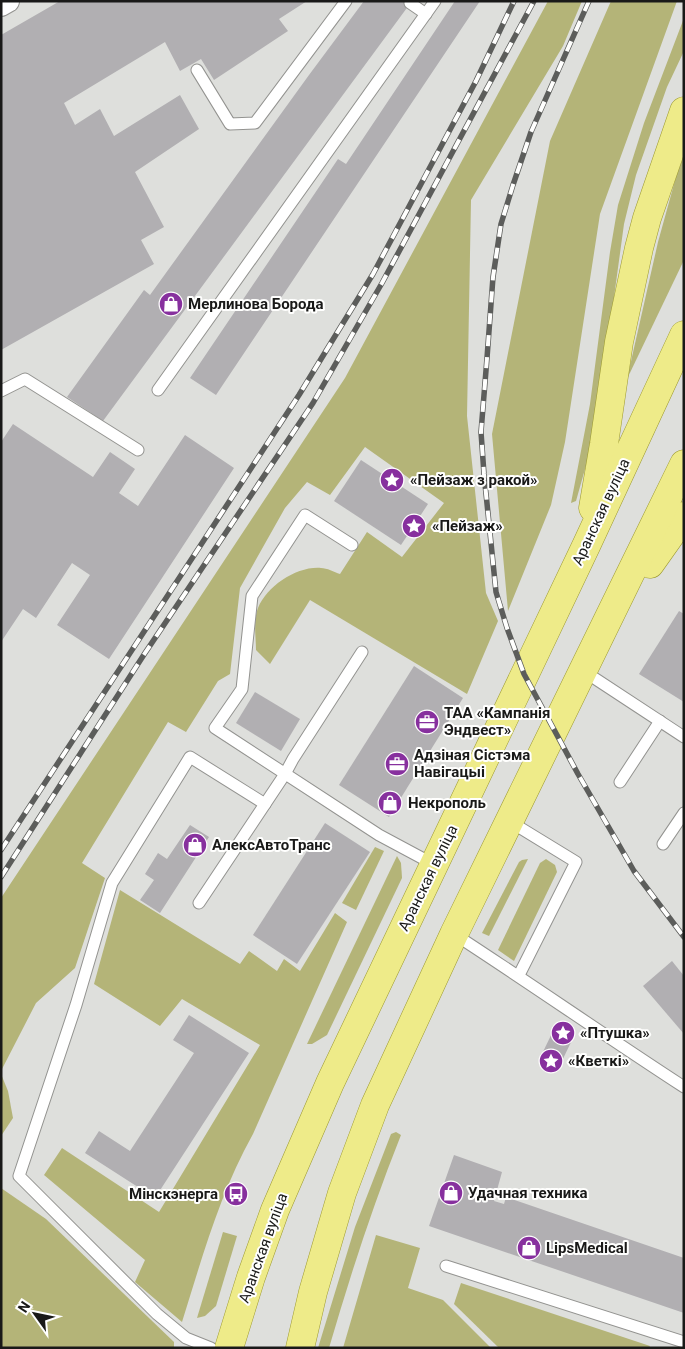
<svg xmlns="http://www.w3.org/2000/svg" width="685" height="1349" font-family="Roboto,sans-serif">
  <rect width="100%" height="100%" fill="#dedfdc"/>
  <!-- green -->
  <g fill="#b4b478">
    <path d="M548,1h34l-19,45 -92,154 -4,216 19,177 12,28 -31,73 -157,-94 -40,64 -14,-14c0,-13 -3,-30 2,-42 9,-22 39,-42 63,-40 6,0 13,4 19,6l27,-42 35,25 42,-54 -79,-56 -35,48 -23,-13 -22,26 -45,80 -10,86 -12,7 -32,51 -18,-10 -86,141 23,15 -30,90 -39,35 -35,68v-173l344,-520z"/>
    <polygon points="611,1 677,1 600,214 565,442 551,505 508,611 492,434 550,141"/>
    <polygon points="684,18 684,51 667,87 636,175 624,224 599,407 587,462 576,501 571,503 590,404 610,252 618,205 644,123"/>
    <polygon points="684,148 684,260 627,379 658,242"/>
    <polygon points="375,847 384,851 356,910 342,903"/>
    <polygon points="397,856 401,863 402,878 327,1035 312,1044 307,1044"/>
    <polygon points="528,859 489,936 482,933 519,862 522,860"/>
    <polygon points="546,859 555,865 557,872 514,961 498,950 540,863"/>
    <path d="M120,890l120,74 9,-13 28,20 7,-12 16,12 35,-58 12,9 -94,212c-33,59 -51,124 -71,188l-47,-40 10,-22 -101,-85 18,-27 97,64 101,-167 -78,-46 -22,27 -66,-42z"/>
    <polygon points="1,1074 8,1091 13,1118 1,1136"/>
    <path d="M396,1132l5,3c-28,70 -51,141 -72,213h-11l37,-121 36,-93z"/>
    <polygon points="1,1188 46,1219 174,1342 174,1348 1,1348"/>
    <polygon points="223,1232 237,1236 216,1306 205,1316 197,1318"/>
    <polygon points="376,1235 420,1248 408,1288 443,1300 491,1348 343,1348"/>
    <polygon points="461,1283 650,1346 649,1348 499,1348 454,1304"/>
  </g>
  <!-- building -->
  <g fill="#b1afb2">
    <polygon points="60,1 307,1 279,19 288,31 214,80 201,59 180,71 165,42 64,103 75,125 100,109 114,136 180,95 199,129 135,172 164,227 141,240 154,264 1,350 1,35"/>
    <polygon points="364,1 412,1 103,421 67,397 144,290 150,295 309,75"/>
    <polygon points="455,1 480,1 216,395 190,378 338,159 346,164"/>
    <polygon points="13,424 93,477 110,452 135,469 119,493 138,506 185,435 234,468 109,659 57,625 90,575 72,563 36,618 23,609 1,642 1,442"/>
    <polygon points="361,460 428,504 401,545 334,501"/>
    <polygon points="679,611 684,614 684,702 639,674"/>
    <polygon points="414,666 463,698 389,817 339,785"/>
    <polygon points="255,692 300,719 281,751 236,723"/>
    <polygon points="325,823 370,852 297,964 253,935"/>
    <polygon points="190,825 209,837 160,913 140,900 154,880 145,874 158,853 167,859"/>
    <polygon points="672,961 684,976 684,1034 643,986"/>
    <polygon points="189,1015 249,1053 155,1198 85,1153 99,1131 130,1151 194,1053 173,1040"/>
    <polygon points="554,1029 573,1038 560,1065 541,1056"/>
    <polygon points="454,1155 502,1172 494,1201 504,1204 506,1197 684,1258 684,1313 429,1226"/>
  </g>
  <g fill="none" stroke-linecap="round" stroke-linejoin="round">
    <!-- service casing -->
    <g stroke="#939390" stroke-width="13">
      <g id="service">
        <polyline points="410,3 426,14"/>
        <polyline points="197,70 230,124 255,123 346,1"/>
        <polyline points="158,390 435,1"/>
        <polyline points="1,391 25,379 138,450"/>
        <polyline points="352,545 305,515 252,596 242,689 215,728 379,835 435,865"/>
        <polyline points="582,670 684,737"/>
        <polyline points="620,782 660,721"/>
        <polyline points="509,821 576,862 519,975"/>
        <polyline points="663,844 684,813"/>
        <polyline points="199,903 285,774 293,759 362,652"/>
        <path d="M454,934c77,50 153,103 230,153"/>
        <polyline points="446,1266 684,1342"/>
        <polyline points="211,1348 186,1338 157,1314 19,1176 76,1005 112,883 190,757 265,804"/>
      </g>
    </g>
    <!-- minor casing -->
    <g stroke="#939390" stroke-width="24">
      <polyline id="minor" points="1,5 8,1"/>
    </g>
    <!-- primary casing -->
    <g stroke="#9c992f" stroke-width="29">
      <g id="primary">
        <polyline points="593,508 604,444 619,342 639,248 647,218 684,111"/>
        <polyline points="650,564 684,516"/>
        <polyline points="229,1348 251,1277 275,1210 330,1083 586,546 684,335"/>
        <polyline points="300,1348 313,1292 342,1193 375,1105 454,934 684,464"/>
      </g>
    </g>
    <!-- service -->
    <use href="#service" stroke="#fff" stroke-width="11"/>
    <!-- minor -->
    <use href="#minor" stroke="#fff" stroke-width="22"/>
    <!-- primary -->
    <use href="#primary" stroke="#eeeb89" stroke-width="28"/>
    <!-- rail casing -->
    <g stroke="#5c5d5b" stroke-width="5.5">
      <g id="rail">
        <polyline points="589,1 531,132 513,185 501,224 493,277 487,358 481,432 484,474 496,592 507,628 524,674 578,774 634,871 684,937"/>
        <polyline points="1,850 299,395 373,274 476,81 514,1"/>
        <polyline points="1,877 145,653 313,403 382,283 534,1"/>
      </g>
    </g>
    <!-- rail -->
    <use href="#rail" stroke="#fffffe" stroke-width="4" stroke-dasharray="11" stroke-linecap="butt"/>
  </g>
  <!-- icons -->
  <defs>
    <g id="shop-disc" transform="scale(1.25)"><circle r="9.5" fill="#87309e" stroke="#fffffe"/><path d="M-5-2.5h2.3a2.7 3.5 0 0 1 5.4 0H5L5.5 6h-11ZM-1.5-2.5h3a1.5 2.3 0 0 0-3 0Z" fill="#fff"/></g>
    <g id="sight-disc" transform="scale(1.25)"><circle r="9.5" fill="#87309e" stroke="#fffffe"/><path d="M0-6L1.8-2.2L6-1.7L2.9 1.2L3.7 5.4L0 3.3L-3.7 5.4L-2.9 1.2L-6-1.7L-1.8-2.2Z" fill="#fff"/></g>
    <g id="office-disc" transform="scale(1.25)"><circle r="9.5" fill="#87309e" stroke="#fffffe"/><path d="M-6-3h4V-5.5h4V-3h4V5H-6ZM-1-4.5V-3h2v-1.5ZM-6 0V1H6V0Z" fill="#fff"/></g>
    <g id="bus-disc" transform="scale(1.25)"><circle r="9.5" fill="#87309e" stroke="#fffffe"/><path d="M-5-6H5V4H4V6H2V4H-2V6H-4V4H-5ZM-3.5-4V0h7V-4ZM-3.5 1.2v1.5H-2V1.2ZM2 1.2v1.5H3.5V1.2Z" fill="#fff"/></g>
  </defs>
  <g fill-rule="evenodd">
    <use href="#shop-disc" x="171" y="304"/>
    <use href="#sight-disc" x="392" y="480"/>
    <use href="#sight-disc" x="414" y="526"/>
    <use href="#office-disc" x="427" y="722"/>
    <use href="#office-disc" x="397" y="764"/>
    <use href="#shop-disc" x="390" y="803"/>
    <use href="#shop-disc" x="195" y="845"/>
    <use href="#sight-disc" x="563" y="1033"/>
    <use href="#sight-disc" x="551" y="1061"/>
    <use href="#shop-disc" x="451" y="1193"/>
    <use href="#bus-disc" x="236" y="1194"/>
    <use href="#shop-disc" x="529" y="1248"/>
  </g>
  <g text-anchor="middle" stroke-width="4" stroke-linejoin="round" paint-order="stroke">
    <!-- poi labels -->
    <g font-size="15" font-weight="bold" fill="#191918" stroke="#fffffe" text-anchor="start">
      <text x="188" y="309">Мерлинова Борода</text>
      <text x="410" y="485">«Пейзаж з ракой»</text>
      <text x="432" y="531">«Пейзаж»</text>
      <text x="444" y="718">ТАА «Кампанія<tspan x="444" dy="17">Эндвест»</tspan></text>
      <text x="414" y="760">Адзіная Сістэма<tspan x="414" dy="17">Навігацыі</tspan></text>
      <text x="408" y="808">Некрополь</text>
      <text x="212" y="850">АлексАвтоТранс</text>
      <text x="580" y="1038">«Птушка»</text>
      <text x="568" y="1066">«Кветкі»</text>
      <text x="468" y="1198">Удачная техника</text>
      <text x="218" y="1199" text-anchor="end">Мінскэнерга</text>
      <text x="546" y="1253">LipsMedical</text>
    </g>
    <!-- street labels -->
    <g font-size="15" fill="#191918" stroke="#fffffe">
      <text transform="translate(601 512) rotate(-65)" y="5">Аранская вуліца</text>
      <text transform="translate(428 878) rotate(-64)" y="5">Аранская вуліца</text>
      <text transform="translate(263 1248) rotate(-70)" y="5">Аранская вуліца</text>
    </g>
  </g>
  <!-- border -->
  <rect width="685" height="1349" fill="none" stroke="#191918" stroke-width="5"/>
  <!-- north arrow -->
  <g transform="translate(35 1314) rotate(303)" stroke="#fffffe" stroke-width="4" paint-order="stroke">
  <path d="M0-4L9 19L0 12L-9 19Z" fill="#191918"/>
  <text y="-8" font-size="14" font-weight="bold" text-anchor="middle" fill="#191918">N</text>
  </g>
</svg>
